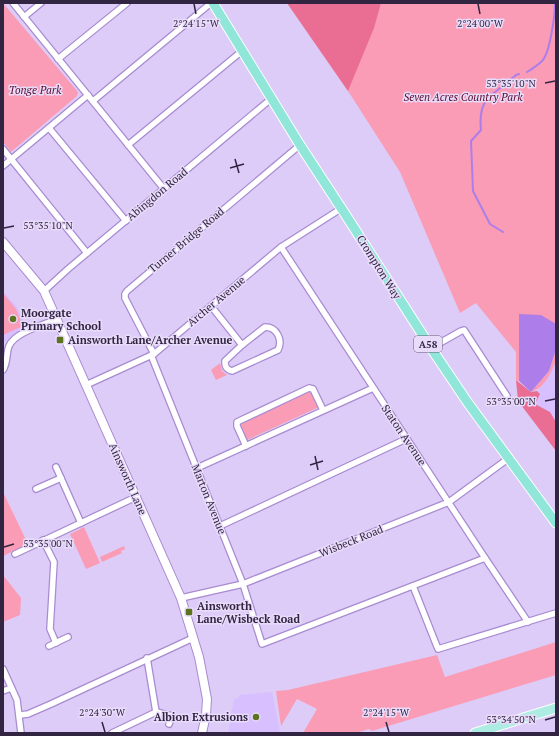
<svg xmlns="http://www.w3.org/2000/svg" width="559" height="736" font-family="'PT Serif',serif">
  <rect width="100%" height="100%" fill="#ddccf8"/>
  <!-- built -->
  <g fill="#d8bfff">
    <polygon points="3,291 17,307 28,331 3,343"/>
    <polygon points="556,361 556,422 550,412 535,404 540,394 537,391 544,383"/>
    <polygon points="272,692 280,733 228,733 234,699 239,698 239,695"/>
  </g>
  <!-- green -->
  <g fill="#fa9cb5">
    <polygon points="3,3 78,92 77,96 11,152 3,142"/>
    <path d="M287,3h269v358c-5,12 -12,28 -25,31l18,-21 6,-18 1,-29 -37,-10v67l-3,-1v-28l-40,-49 -16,10 -60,-141 -52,-81z"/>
    <polygon points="3,293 16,309 23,326 3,335"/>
    <polygon points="220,363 222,371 227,375 216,380 211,370"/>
    <polygon points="306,392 312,393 318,407 317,408 247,440 241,425 242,422"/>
    <polygon points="3,492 28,544 3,556"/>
    <polygon points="84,527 100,563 86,569 70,534"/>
    <polygon points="124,546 125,549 121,551 122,553 102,562 100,557"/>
    <polygon points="3,575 21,598 20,615 3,622"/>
    <polygon points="556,642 556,675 372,731 369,729 356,733 303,733 317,709 297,699 281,726 282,733 276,691 288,690 437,655 445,677"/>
  </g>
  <!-- forest -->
  <g fill="#ea6e94">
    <polygon points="287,3 381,3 374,28 348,91"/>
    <polygon points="516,380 531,392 537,391 540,394 535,404 550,412 556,422 556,451 518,401"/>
  </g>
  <!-- water -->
  <polygon fill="#ad7ee9" points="519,314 541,315 556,324 555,353 549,371 531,392 519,381"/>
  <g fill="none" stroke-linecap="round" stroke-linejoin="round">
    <!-- stream -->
    <g stroke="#ad7ee9" stroke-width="2">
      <path d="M527,72c5,-3 11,-7 15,-11 8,-8 13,-46 13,-58"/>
      <path d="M503,232l-13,-8 -17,-33 -2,-50 10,-11c-1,-9 -1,-19 4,-28 6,-8 23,-20 31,-27l3,-1"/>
    </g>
    <!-- minor casing -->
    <g stroke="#a88bd1" stroke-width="8">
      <g id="minor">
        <polyline points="13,3 164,189"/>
        <polyline points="24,17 41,3"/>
        <polyline points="58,59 127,3"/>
        <polyline points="93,101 211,3"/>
        <polyline points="49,128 126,221"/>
        <polyline points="128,145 242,51"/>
        <polyline points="3,149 87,253"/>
        <polyline points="3,166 88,95"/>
        <polyline points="281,247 485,558 528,622"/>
        <polyline points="44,291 68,269 272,98"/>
        <polyline points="211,306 242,345"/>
        <path d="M265,327c12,0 18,13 13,23l-46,21c-6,-2 -7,-4 -7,-10l17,-16z"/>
        <polyline points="431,348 461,331 464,330 507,396"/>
        <polyline points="154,354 125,298 125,294 127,291 300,145"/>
        <polyline points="151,355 243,584 262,644 485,558"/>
        <path d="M3,370c5,-8 3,-17 6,-24 6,-14 35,-21 48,-27"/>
        <polyline points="86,385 154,354 281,247 342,208"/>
        <polyline points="246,446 237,426 237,422 309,388 313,389 323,410"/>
        <polyline points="56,467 81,523"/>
        <polyline points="197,468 373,388"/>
        <polyline points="36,489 61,478"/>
        <polyline points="220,526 406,439"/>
        <polyline points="43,540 54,562 50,629 56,643"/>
        <polyline points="15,554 136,497"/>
        <polyline points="413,586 438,649 556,613"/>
        <polyline points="181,598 243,584 449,502 509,458"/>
        <polyline points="49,646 68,637"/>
        <polyline points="147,658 156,712"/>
        <polyline points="3,669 17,700 21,733"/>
        <polyline points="3,691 11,688"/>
        <polyline points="156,712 172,716 169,724"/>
        <polyline points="20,715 28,714 51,704 193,638"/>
        <polyline points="112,733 156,712"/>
      </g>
    </g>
    <!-- secondary casing -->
    <g stroke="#a88bd1" stroke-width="10">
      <polyline id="secondary" points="3,242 44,291 181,598 199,657 207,699 206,715 202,733"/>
    </g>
    <!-- primary casing -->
    <g stroke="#fff" stroke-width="11">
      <polyline id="primary" points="475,733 556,708"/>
    </g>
    <!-- trunk casing -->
    <g stroke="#fff" stroke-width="11">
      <polyline id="trunk" points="213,3 300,145 347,217 431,348 468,403 556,523"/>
    </g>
    <!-- minor -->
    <use href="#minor" stroke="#fff" stroke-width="5.5"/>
    <!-- secondary -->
    <use href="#secondary" stroke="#fff" stroke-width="8"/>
    <!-- primary -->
    <use href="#primary" stroke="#acece2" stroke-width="9"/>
    <!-- trunk -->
    <use href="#trunk" stroke="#90e6d8" stroke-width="9"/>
  </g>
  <!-- ticks -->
  <path fill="none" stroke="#312542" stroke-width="1.5" d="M194,4l2,10M478,4l2,10M545,83l10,-2M235,159l4,14M230,168l14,-4M4,228l10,-2M545,401l10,-2M315,456l3,14M310,465l13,-4M4,547l10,-3M545,720l10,-3M102,722l3,10M386,722l3,10"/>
  <!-- markers -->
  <g fill="#5e7322" stroke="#e8dcfa" stroke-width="1.5">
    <circle cx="13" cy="319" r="4"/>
    <rect x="56" y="336" width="8" height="8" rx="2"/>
    <rect x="185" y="608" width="8" height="8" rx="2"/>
    <circle cx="256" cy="717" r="4"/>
  </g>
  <g text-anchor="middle" stroke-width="3" stroke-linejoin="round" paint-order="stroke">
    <!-- shield labels -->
    <rect fill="#e8dcfa" stroke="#685c79" stroke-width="1" x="414" y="336" width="28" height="16" rx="3"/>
    <g font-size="10" font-weight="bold" fill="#312542">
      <text x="428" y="348">A58</text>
    </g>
    <!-- park labels -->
    <g font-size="11" font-style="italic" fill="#5a0a2b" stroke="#e8dcfa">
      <text x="35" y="94">Tonge Park</text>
      <text x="463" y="101">Seven Acres Country Park</text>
    </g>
    <!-- street labels -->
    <g font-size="11" fill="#312542" stroke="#e8dcfa">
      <text transform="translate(157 194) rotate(-40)" y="4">Abingdon Road</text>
      <text transform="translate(186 240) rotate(-40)" y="4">Turner Bridge Road</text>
      <text transform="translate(379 267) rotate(58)" y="4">Crompton Way</text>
      <text transform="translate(216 301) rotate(-40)" y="4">Archer Avenue</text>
      <text transform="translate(404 435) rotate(56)" y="4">Staton Avenue</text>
      <text transform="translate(128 479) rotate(66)" y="4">Ainsworth Lane</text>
      <text transform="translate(209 499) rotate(68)" y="4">Marton Avenue</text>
      <text transform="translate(351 541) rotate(-22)" y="4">Wisbeck Road</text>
    </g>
    <!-- poi labels -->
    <g font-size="11" font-weight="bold" fill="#312542" stroke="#e8dcfa" text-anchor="start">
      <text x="21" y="317">Moorgate<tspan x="21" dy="13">Primary School</tspan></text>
      <text x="68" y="344">Ainsworth Lane/Archer Avenue</text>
      <text x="197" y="610">Ainsworth<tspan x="197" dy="13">Lane/Wisbeck Road</tspan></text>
      <text x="248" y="721" text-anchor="end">Albion Extrusions</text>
    </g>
  </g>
  <g font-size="10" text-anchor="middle" fill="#312542" stroke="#e8dcfa" stroke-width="3" stroke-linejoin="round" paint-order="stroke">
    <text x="196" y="27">2°24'15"W</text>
    <text x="480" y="27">2°24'00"W</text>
    <text x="511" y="87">53°35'10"N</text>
    <text x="48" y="229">53°35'10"N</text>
    <text x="511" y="405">53°35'00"N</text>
    <text x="48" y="547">53°35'00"N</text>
    <text x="102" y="716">2°24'30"W</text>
    <text x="386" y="716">2°24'15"W</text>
    <text x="511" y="723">53°34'50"N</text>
  </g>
  <!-- border -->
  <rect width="559" height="736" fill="none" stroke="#312542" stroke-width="8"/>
</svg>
